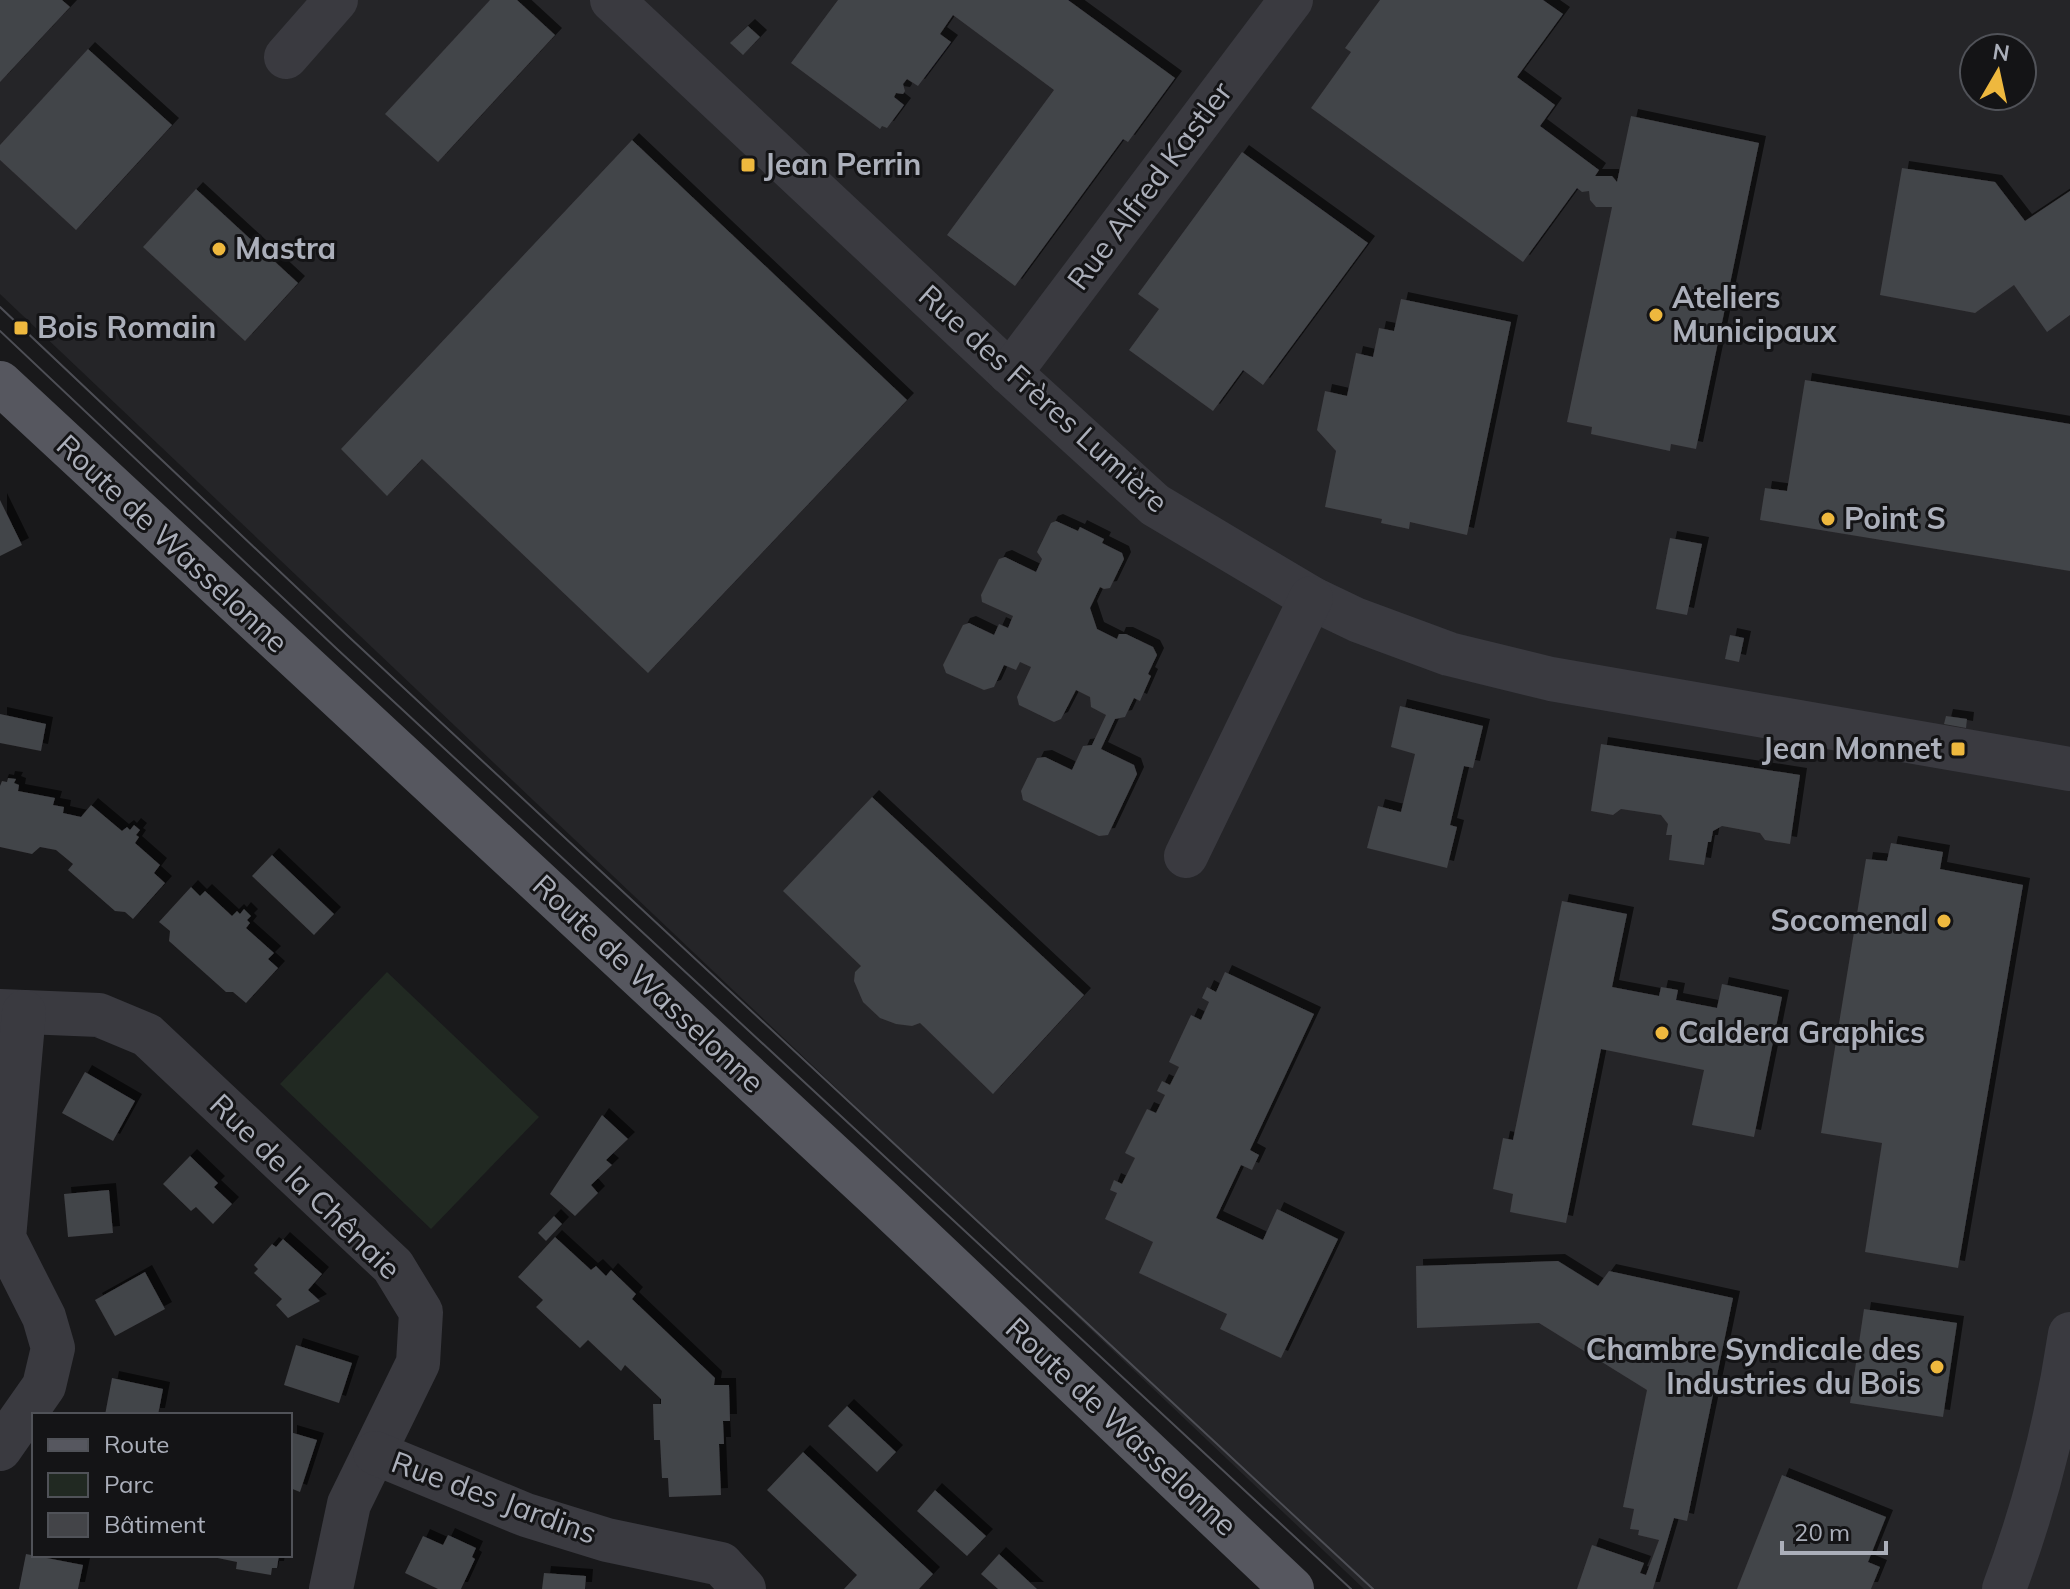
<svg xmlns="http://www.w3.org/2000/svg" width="2070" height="1589" font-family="Mulish,sans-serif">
  <defs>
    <filter id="shadow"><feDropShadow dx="7" dy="-7" stdDeviation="0" flood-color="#0009"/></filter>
  </defs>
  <rect width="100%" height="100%" fill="#19191b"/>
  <!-- built -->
  <path fill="#252528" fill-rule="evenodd" d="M0,0h2070v1589h-706l-1364,-1295zM1974,48h48v48h-48z"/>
  <!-- green -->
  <polygon fill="#212922" points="387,972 539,1117 431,1229 280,1084"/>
  <!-- building -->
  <g fill="#434448" filter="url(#shadow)">
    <polygon points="0,0 62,0 70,7 0,82"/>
    <polygon points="490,0 517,0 555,35 438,162 385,114"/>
    <polygon points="838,0 1068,0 1175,78 1128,142 1123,139 1015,286 947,235 1054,90 953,15 940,34 951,42 918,86 907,79 903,84 905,91 903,94 896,93 894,97 904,105 887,128 882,126 880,129 791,63"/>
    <polygon points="1380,0 1543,0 1563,14 1517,77 1555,105 1540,126 1599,170 1595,176 1612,176 1617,182 1631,116 1759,143 1696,449 1671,444 1670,451 1591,434 1592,427 1567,422 1612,207 1596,207 1590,200 1589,191 1582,192 1577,188 1523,262 1311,108 1351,52 1345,48"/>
    <polygon points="748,26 760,37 743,55 730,43"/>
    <polygon points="88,49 172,125 76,230 0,160 0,145"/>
    <polygon points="632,140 907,400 648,673 422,459 387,496 341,449"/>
    <polygon points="1242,152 1368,243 1263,385 1243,370 1213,411 1129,350 1159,309 1138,294"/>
    <polygon points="1902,168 1995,182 2025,221 2070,191 2070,315 2047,332 2014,285 1975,313 1880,295"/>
    <polygon points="196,189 298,283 245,341 143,247"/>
    <polygon points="1401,299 1511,322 1467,535 1410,522 1409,529 1381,523 1382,519 1325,507 1336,451 1317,430 1325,391 1347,396 1356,353 1373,357 1379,328 1394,331"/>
    <polygon points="1805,380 2070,424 2070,571 1760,520 1765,488 1787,491"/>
    <polygon points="0,500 22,545 0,556"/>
    <polygon points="1056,521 1078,531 1080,527 1104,539 1102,543 1122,553 1124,559 1110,588 1104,589 1100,587 1090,608 1097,629 1117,639 1119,634 1126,634 1153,647 1157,655 1148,674 1151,676 1140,701 1134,698 1125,717 1115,719 1101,749 1134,765 1137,774 1108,835 1099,836 1023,800 1021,791 1037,758 1045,757 1072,770 1083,746 1092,745 1106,715 1091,707 1090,697 1076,690 1061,719 1054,722 1019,705 1017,697 1031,667 1020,662 1016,670 1004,665 994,687 984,690 946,673 943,665 963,625 969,623 994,635 999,624 1008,628 1013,616 982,602 981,595 999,559 1005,557 1036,572 1042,559 1037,552 1051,523"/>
    <polygon points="1670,538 1702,544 1687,615 1656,609"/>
    <polygon points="1730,635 1744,638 1739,662 1725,659"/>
    <polygon points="1400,706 1483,726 1473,768 1464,766 1450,825 1457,827 1447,868 1367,848 1378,806 1401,812 1415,754 1391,747"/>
    <polygon points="0,714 46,724 41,751 0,743"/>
    <polygon points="1946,716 1967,719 1966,728 1944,724"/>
    <polygon points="1601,744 1800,775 1790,844 1765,840 1760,833 1722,826 1713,831 1711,842 1708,842 1704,865 1669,860 1672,835 1666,835 1668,824 1661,815 1621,809 1613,815 1591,811"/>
    <polygon points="8,778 16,779 14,783 19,785 18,791 55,798 53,805 64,807 63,813 81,817 91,805 122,831 127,827 130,830 134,825 140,830 136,835 139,837 135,843 160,865 154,873 165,883 133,919 125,912 115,911 68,870 73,864 56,850 40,847 32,854 0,847 0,786 2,781 7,782"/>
    <polygon points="872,797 1084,995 993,1094 920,1023 912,1026 896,1024 880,1018 863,1002 854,981 855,972 861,966 783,891"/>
    <polygon points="1891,843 1943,852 1940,869 2023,885 1958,1268 1865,1252 1882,1143 1821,1133 1866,859 1887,861"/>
    <polygon points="272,855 334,914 314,935 252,876"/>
    <polygon points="191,887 200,896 205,891 232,916 237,911 240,914 244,909 251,916 247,920 250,923 246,928 274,953 268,959 278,968 246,1003 233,992 226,992 169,941 170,931 159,922"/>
    <polygon points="1562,901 1627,914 1612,987 1659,996 1661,987 1667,988 1678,990 1676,1000 1717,1008 1722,984 1782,997 1754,1137 1692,1125 1704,1070 1601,1049 1566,1223 1510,1212 1513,1194 1493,1189 1503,1138 1513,1140"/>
    <polygon points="1225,972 1314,1014 1250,1150 1259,1155 1252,1170 1241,1165 1216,1218 1263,1240 1277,1209 1338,1239 1281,1358 1220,1329 1227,1314 1139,1273 1153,1242 1105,1219 1117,1193 1110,1190 1114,1180 1122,1184 1135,1158 1125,1153 1147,1109 1156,1113 1165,1095 1157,1091 1162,1081 1170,1085 1179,1067 1169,1062 1191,1015 1201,1020 1209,1002 1202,998 1207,987 1216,992"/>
    <polygon points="85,1072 135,1101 113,1141 62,1113"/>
    <polygon points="602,1115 628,1139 606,1160 612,1165 591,1185 598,1193 575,1216 550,1194"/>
    <polygon points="190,1156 218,1183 214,1187 232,1204 213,1224 196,1207 191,1211 163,1184"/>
    <polygon points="109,1190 113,1233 68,1237 64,1194"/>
    <polygon points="554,1216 562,1224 546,1241 538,1233"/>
    <polygon points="555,1237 591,1270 596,1266 606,1276 611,1270 636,1294 632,1299 715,1378 714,1385 729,1385 730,1421 723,1421 724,1444 719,1444 721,1495 669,1497 668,1478 662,1478 660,1440 654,1440 653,1404 661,1404 661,1399 625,1365 621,1371 588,1340 580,1348 536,1307 543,1300 518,1277"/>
    <polygon points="283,1239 322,1274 308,1290 320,1301 288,1318 276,1305 282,1299 254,1273 258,1269 254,1265 272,1244 276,1247"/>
    <polygon points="1558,1261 1598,1286 1609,1271 1733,1298 1687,1521 1674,1518 1653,1589 1577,1589 1592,1545 1644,1563 1640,1573 1646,1575 1659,1540 1638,1535 1639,1530 1630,1529 1634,1509 1623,1507 1647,1390 1539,1323 1417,1328 1416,1266"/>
    <polygon points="145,1272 165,1309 115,1336 95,1300"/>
    <polygon points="1864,1309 1957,1323 1943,1417 1850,1403"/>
    <polygon points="296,1345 352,1363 339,1403 284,1385"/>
    <polygon points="112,1378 163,1389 158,1415 105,1415"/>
    <polygon points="847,1406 896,1452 877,1472 828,1426"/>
    <polygon points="290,1432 317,1440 300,1492 290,1488"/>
    <polygon points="803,1452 933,1574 919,1589 844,1589 857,1575 767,1490"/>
    <polygon points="1782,1475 1886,1517 1868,1562 1880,1567 1871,1589 1737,1589"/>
    <polygon points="935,1490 986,1536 967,1556 917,1511"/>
    <polygon points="448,1535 476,1548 472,1557 475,1559 461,1589 438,1589 405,1573 423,1536 443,1545"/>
    <polygon points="26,1554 83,1565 78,1589 19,1589"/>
    <polygon points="999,1554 1037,1589 998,1589 981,1574"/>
    <polygon points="203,1555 279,1555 277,1568 272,1568 271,1575 236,1569 237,1562"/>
    <polygon points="544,1573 586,1576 585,1589 542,1589"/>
  </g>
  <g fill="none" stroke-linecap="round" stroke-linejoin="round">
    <!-- minor -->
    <g stroke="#3a3a40" stroke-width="44">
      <polyline points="612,0 1010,373 1155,505 1311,598 1357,620 1449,654 1551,679 2070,769"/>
      <polyline points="286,57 336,0"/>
      <polyline points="1010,373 1291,0"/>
      <polyline points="1186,856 1311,598"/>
      <polyline points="0,1011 99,1015 147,1035 393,1266 421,1312 418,1363 349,1504 331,1589"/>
      <polyline points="0,1449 44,1386 53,1348 44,1317 4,1238 24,1012"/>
      <polyline points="375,1453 526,1515 607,1540 721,1564 744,1589"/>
      <path d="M2004,1589c31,-83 53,-168 66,-255"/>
    </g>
    <!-- major -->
    <polyline stroke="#56575f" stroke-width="44" points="0,383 881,1200 1292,1589"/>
    <!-- tram -->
    <g stroke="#4d4e55" stroke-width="2">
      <polyline points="0,307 349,637 1373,1589"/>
      <polyline points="0,331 337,649 1351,1589"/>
    </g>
  </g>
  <!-- markers -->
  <g fill="#eeb83e" stroke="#141416" stroke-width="3">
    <rect x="740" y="157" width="16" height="16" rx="4"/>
    <circle cx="219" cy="249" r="8"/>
    <circle cx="1656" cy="315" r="8"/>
    <rect x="13" y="320" width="16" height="16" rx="4"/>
    <circle cx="1828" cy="519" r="8"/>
    <rect x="1950" y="741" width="16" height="16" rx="4"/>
    <circle cx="1944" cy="921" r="8"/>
    <circle cx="1662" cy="1033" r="8"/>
    <circle cx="1937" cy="1367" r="8"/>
  </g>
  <g text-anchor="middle" stroke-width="6" stroke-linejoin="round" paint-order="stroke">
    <!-- poi labels -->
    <g font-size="30" font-weight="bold" fill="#abafba" stroke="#141416" text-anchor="start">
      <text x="764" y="175">Jean Perrin</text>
      <text x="235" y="259">Mastra</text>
      <text x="1672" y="308">Ateliers<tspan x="1672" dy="34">Municipaux</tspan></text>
      <text x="37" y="338">Bois Romain</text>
      <text x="1844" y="529">Point S</text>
      <text x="1942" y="759" text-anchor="end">Jean Monnet</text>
      <text x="1928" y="931" text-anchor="end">Socomenal</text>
      <text x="1678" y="1043">Caldera Graphics</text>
      <text x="1921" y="1360" text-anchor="end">Chambre Syndicale des<tspan x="1921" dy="34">Industries du Bois</tspan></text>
    </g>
    <!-- street labels -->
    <g font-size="30" fill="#abafba" stroke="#141416">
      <text transform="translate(1150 186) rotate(-53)" y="10">Rue Alfred Kastler</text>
      <text transform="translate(1043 399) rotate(42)" y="10">Rue des Frères Lumière</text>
      <text transform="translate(172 544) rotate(43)" y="10">Route de Wasselonne</text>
      <text transform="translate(648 984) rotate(43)" y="10">Route de Wasselonne</text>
      <text transform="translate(305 1187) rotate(44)" y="10">Rue de la Chênaie</text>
      <text transform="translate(1121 1427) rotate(43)" y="10">Route de Wasselonne</text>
      <text transform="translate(494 1498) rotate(20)" y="10">Rue des Jardins</text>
    </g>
  </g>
  <!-- legend -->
  <rect x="32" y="1413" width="260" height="144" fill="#141416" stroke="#505258" stroke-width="2"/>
  <rect x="48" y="1439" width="40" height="12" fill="#56575f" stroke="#505258" stroke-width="2"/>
  <text x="104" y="1453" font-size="24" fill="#abafba">Route</text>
  <rect x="48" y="1473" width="40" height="24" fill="#212922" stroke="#505258" stroke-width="2"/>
  <text x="104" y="1493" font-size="24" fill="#abafba">Parc</text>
  <rect x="48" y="1513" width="40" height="24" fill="#434448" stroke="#505258" stroke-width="2"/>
  <text x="104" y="1533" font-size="24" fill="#abafba">Bâtiment</text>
  <!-- north arrow -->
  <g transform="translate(1998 72) rotate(9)"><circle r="38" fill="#141416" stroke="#505258" stroke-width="2"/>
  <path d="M0-6L14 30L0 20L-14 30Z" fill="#eeb83e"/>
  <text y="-12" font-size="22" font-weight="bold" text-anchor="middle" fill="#abafba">N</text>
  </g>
  <!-- scale -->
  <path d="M1782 1541v12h104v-12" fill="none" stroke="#abafba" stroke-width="4"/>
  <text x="1794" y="1541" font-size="24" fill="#abafba" stroke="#141416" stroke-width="6" paint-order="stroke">20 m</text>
</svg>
